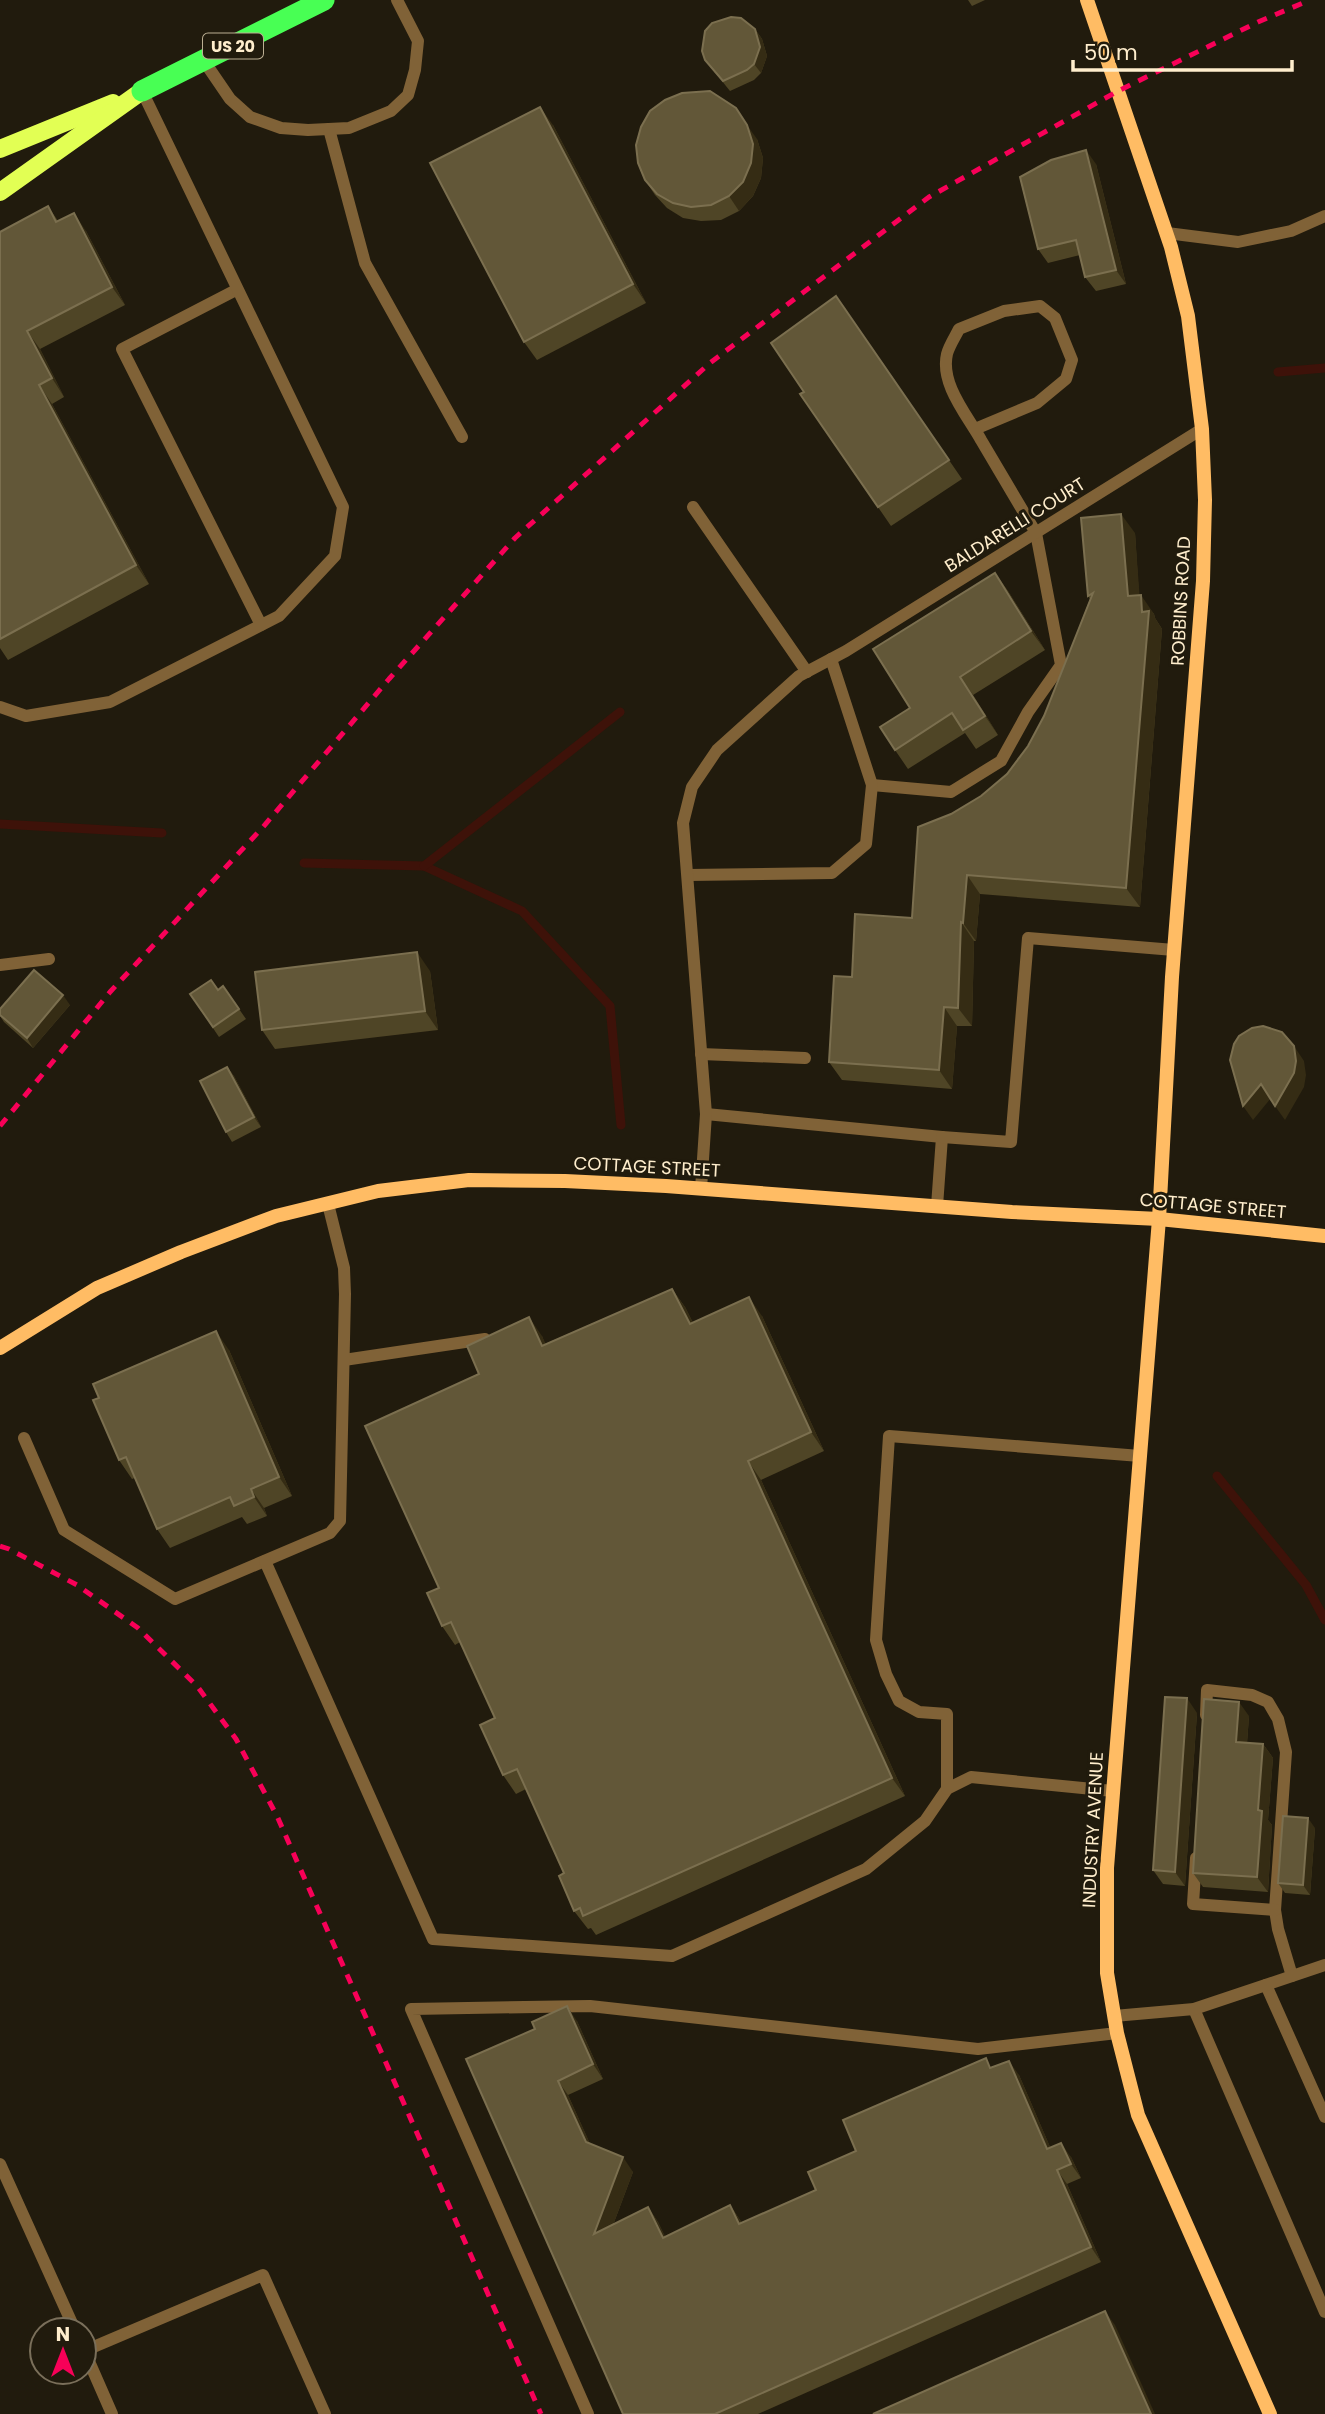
<svg xmlns="http://www.w3.org/2000/svg" width="1325" height="2414" font-family="Poppins,sans-serif">
  <rect width="100%" height="100%" fill="#211b0d"/>
  <g fill="none" stroke-linecap="round" stroke-linejoin="round">
    <!-- stream -->
    <g stroke="#3e1209" stroke-width="9">
      <polyline points="1278,372 1325,368"/>
      <polyline points="0,824 162,833"/>
      <polyline points="304,863 424,866 522,911 610,1006 621,1125"/>
      <polyline points="424,866 620,712"/>
      <polyline points="1217,1476 1306,1585 1325,1620"/>
    </g>
    <!-- lane -->
    <g stroke="#806237" stroke-width="12">
      <polyline points="204,61 230,99 250,117 281,128 308,130 349,128 391,111 408,95 415,70 418,41 397,0"/>
      <polyline points="329,129 365,263 462,437"/>
      <polyline points="1167,233 1238,242 1291,231 1325,216"/>
      <polyline points="236,290 122,349 261,625"/>
      <polyline points="693,507 807,672"/>
      <polyline points="0,707 26,716 110,702 279,616 335,556 343,507 142,91"/>
      <path d="M872,785l79,7 50,-31 27,-49 33,-47 -25,-132 -55,-93c-14,-25 -41,-56 -34,-86 2,-8 8,-17 12,-25l45,-18 36,-5 15,12 17,42 -6,19 -29,24 -62,26"/>
      <polyline points="688,875 832,873 866,844 872,785 831,659"/>
      <polyline points="0,965 49,959"/>
      <polyline points="701,1054 805,1058"/>
      <polyline points="706,1114 942,1137 937,1206"/>
      <polyline points="942,1137 1011,1142 1028,938 1174,950"/>
      <polyline points="701,1189 706,1114 683,823 692,787 717,750 799,676 846,651 1202,429"/>
      <polyline points="344,1360 485,1339"/>
      <polyline points="24,1438 64,1530 175,1599 330,1533 340,1521 345,1294 344,1268 328,1204"/>
      <polyline points="265,1561 433,1939 672,1956 866,1869 925,1821 947,1789 971,1777 1113,1791"/>
      <polyline points="1206,1715 1207,1690 1252,1695 1268,1702 1278,1719 1286,1752 1275,1910 1278,1929 1292,1976"/>
      <polyline points="947,1789 947,1714 919,1712 899,1701 886,1674 876,1640 889,1436 1140,1456"/>
      <polyline points="1196,1858 1193,1904 1275,1910"/>
      <polyline points="1266,1985 1325,2117"/>
      <polyline points="1194,2009 1325,2312"/>
      <polyline points="1114,2016 1194,2009 1325,1965"/>
      <polyline points="0,2164 75,2330"/>
      <polyline points="84,2350 112,2414"/>
      <polyline points="84,2351 263,2275 325,2414"/>
      <polyline points="588,2414 411,2009 590,2006 978,2049 1117,2033"/>
    </g>
    <!-- secondary -->
    <g stroke="#ffbc64" stroke-width="14">
      <polyline points="1087,0 1171,247 1188,316 1202,429 1205,500 1203,581 1172,977 1159,1219 1107,1868 1107,1973 1117,2033 1138,2115 1270,2414"/>
      <polyline points="0,1348 97,1288 181,1252 276,1216 378,1191 469,1180 565,1181 666,1186 1012,1212 1159,1219 1325,1236"/>
    </g>
    <!-- primary -->
    <g stroke="#e2ff54" stroke-width="18">
      <polyline points="0,149 113,103"/>
      <polyline points="0,192 142,91"/>
    </g>
    <!-- highway -->
    <polyline stroke="#48ff54" stroke-width="21" points="142,91 324,0"/>
    <!-- rail -->
    <g stroke="#f80058" stroke-width="5" stroke-dasharray="10 9" stroke-linecap="butt">
      <polyline points="0,1126 110,992 263,827 389,679 515,538 710,363 929,197 1118,91 1258,22 1310,0"/>
      <polyline points="0,1546 9,1549 77,1585 138,1628 197,1686 236,1739 277,1816 541,2414"/>
    </g>
  </g>
  <!-- wall -->
  <g fill="#4f4526">
    <polygon points="968,0 985,0 972,6"/>
    <polygon points="755,29 762,39 767,56 761,73 754,80 730,91 705,60"/>
    <polygon points="553,125 646,303 537,360 524,342"/>
    <polygon points="757,139 763,158 761,178 753,196 739,211 721,220 701,221 683,218 667,208 655,195 645,180"/>
    <polygon points="1096,164 1126,284 1096,291 1085,277 1080,255 1048,263 1038,249"/>
    <polygon points="48,206 58,221 86,231 125,305 40,349 64,397 52,404 149,584 8,660 0,648 0,232"/>
    <polygon points="836,296 962,479 891,526 800,394 804,392"/>
    <polygon points="1135,533 1139,596 1154,614 1155,618 1162,629 1140,907 980,894 976,941 974,941 972,1026 957,1026 952,1089 842,1080 829,1062 852,977 912,918 951,814 981,796 1007,774 1028,746 1044,716 1090,599 1088,596"/>
    <polygon points="995,573 1008,591 1045,650 973,695 998,735 976,749 965,733 908,769 895,750 910,708"/>
    <polygon points="430,971 438,1030 275,1049 262,1030"/>
    <polygon points="223,986 246,1019 219,1037 190,994 218,990"/>
    <polygon points="70,1005 33,1048 4,1022 0,1016 0,1009"/>
    <polygon points="227,1067 234,1076 261,1127 232,1142 226,1132"/>
    <polygon points="672,1289 685,1307 693,1323 762,1316 824,1451 761,1480 905,1796 596,1935 591,1928 588,1929 574,1911 564,1873 526,1789 516,1794 503,1775 495,1718 460,1642 455,1645 442,1626 439,1588 479,1374 542,1336 545,1344"/>
    <polygon points="229,1350 292,1496 264,1508 267,1516 247,1524 242,1517 170,1548 157,1529 135,1478 132,1479 119,1460"/>
    <polygon points="1197,1713 1185,1886 1163,1884 1153,1870"/>
    <polygon points="1249,1716 1247,1743 1263,1744 1273,1758 1268,1820 1272,1825 1268,1892 1203,1887 1193,1873"/>
    <polygon points="1315,1828 1310,1895 1285,1893 1278,1883"/>
    <polygon points="577,2021 603,2079 568,2095 590,2144 633,2172 613,2225 648,2207 658,2222 665,2237 730,2205 742,2223 816,2190 856,2151 993,2067 1019,2075 1050,2147 1071,2157 1081,2178 1067,2184 1101,2262 758,2414 623,2414 466,2059"/>
  </g>
  <!-- shaded-wall -->
  <g fill="#352c14">
    <polygon points="755,29 762,39 767,56 761,73 754,64"/>
    <polygon points="540,107 553,125 646,303 633,284"/>
    <polygon points="747,125 757,139 763,158 761,178 753,196 739,211 729,196"/>
    <polygon points="1086,150 1096,164 1126,284 1116,270"/>
    <polygon points="74,213 86,231 125,305 112,287"/>
    <polygon points="27,331 40,349 64,397 52,378"/>
    <polygon points="39,385 52,404 149,584 136,565"/>
    <polygon points="1121,514 1135,533 1141,615 1128,596"/>
    <polygon points="995,573 1008,591 1045,650 1031,631"/>
    <polygon points="1141,595 1154,614 1155,618 1162,629 1140,907 1126,888 1142,612"/>
    <polygon points="960,677 973,695 998,735 985,716"/>
    <polygon points="967,875 980,894 976,941 963,923"/>
    <polygon points="961,922 974,941 972,1026 958,1008"/>
    <polygon points="417,952 430,971 438,1030 425,1011"/>
    <polygon points="63,995 70,1005 33,1048 27,1038"/>
    <polygon points="944,1007 957,1026 952,1089 939,1070"/>
    <polygon points="1294,1046 1304,1061 1306,1075 1304,1087 1285,1120 1275,1106"/>
    <polygon points="227,1067 234,1076 261,1127 254,1117"/>
    <polygon points="1261,1084 1271,1098 1253,1120 1243,1106"/>
    <polygon points="672,1289 685,1307 703,1343 690,1324"/>
    <polygon points="749,1297 762,1316 824,1451 811,1432"/>
    <polygon points="529,1317 542,1336 555,1364 542,1346"/>
    <polygon points="216,1331 229,1350 292,1496 279,1477"/>
    <polygon points="748,1461 761,1480 905,1796 892,1778"/>
    <polygon points="251,1489 264,1508 267,1516 254,1497"/>
    <polygon points="1187,1698 1197,1713 1185,1886 1175,1872"/>
    <polygon points="1239,1702 1249,1716 1246,1756 1236,1742"/>
    <polygon points="1263,1744 1273,1758 1268,1820 1272,1825 1268,1892 1257,1877 1258,1810"/>
    <polygon points="1308,1818 1315,1828 1310,1895 1303,1885"/>
    <polygon points="567,2006 577,2021 603,2079 593,2064"/>
    <polygon points="1009,2061 1019,2075 1057,2163 1047,2149"/>
    <polygon points="558,2081 568,2095 596,2157 586,2142"/>
    <polygon points="1061,2143 1071,2157 1081,2178 1071,2164"/>
    <polygon points="623,2157 633,2172 604,2249 594,2234"/>
    <polygon points="1057,2170 1067,2184 1101,2262 1091,2247"/>
    <polygon points="730,2205 740,2220 749,2238 739,2224"/>
    <polygon points="648,2207 658,2222 673,2252 663,2238"/>
    <polygon points="1105,2311 1115,2325 1155,2414 1151,2414"/>
  </g>
  <!-- building -->
  <g fill="#625738" stroke="#7b6f4f" stroke-width="2">
    <polygon points="731,17 741,18 755,29 760,47 754,64 747,70 723,81 705,60 702,51 705,31 712,23"/>
    <polygon points="710,91 736,108 747,125 753,144 751,163 743,182 729,196 711,205 691,207 673,203 657,194 645,180 638,163 636,145 641,127 650,111 665,100 682,93"/>
    <polygon points="540,107 633,284 524,342 430,163"/>
    <polygon points="1086,150 1116,270 1085,277 1076,240 1038,249 1020,177 1051,160"/>
    <polygon points="48,206 56,222 74,213 112,287 27,331 52,378 39,385 136,565 0,639 0,232"/>
    <polygon points="836,296 949,460 878,507 800,394 804,392 771,343"/>
    <polygon points="1121,514 1128,596 1141,595 1142,612 1149,611 1126,888 967,875 963,923 961,922 958,1008 944,1007 939,1070 829,1062 834,976 852,977 855,914 912,918 918,827 951,814 981,796 1007,774 1028,746 1044,716 1093,593 1088,596 1081,518"/>
    <polygon points="995,573 1031,631 960,677 985,716 963,730 952,713 895,750 880,727 910,708 873,649"/>
    <polygon points="417,952 425,1011 262,1030 255,972"/>
    <polygon points="34,970 63,995 27,1038 0,1015 0,1009"/>
    <polygon points="211,980 218,990 223,986 239,1009 213,1027 190,994"/>
    <polygon points="1263,1026 1282,1032 1294,1046 1296,1061 1294,1073 1275,1106 1261,1084 1243,1106 1230,1060 1234,1044 1239,1036 1252,1028"/>
    <polygon points="227,1067 254,1117 226,1132 200,1081"/>
    <polygon points="672,1289 690,1324 749,1297 811,1432 748,1461 892,1778 583,1916 580,1908 574,1911 559,1876 564,1873 517,1769 503,1775 480,1725 495,1718 451,1622 442,1626 427,1593 439,1588 365,1426 479,1374 467,1346 529,1317 542,1346"/>
    <polygon points="216,1331 279,1477 251,1489 254,1497 234,1506 230,1497 157,1529 126,1457 119,1460 93,1400 99,1398 93,1384"/>
    <polygon points="1165,1697 1187,1698 1175,1872 1153,1870"/>
    <polygon points="1204,1699 1239,1702 1236,1742 1263,1744 1258,1810 1262,1811 1257,1877 1193,1873"/>
    <polygon points="1283,1816 1308,1818 1303,1885 1278,1883"/>
    <polygon points="567,2006 593,2064 558,2081 586,2142 623,2157 594,2234 648,2207 663,2238 730,2205 739,2224 816,2190 808,2172 856,2151 843,2120 986,2058 990,2068 1009,2061 1047,2149 1061,2143 1071,2164 1057,2170 1091,2247 715,2414 623,2414 466,2059 535,2029 532,2022"/>
    <polygon points="1105,2311 1151,2414 873,2414"/>
  </g>
  <g text-anchor="middle" stroke-width="6" stroke-linejoin="round" paint-order="stroke">
    <!-- shield labels -->
    <rect fill="#211b0d" stroke="#bcaf93" stroke-width="2" x="203" y="33.5" width="60" height="25" rx="5"/>
    <g font-size="16" font-weight="bold" fill="#ffeecd">
      <text x="233" y="52">US 20</text>
    </g>
    <!-- street labels -->
    <g font-size="18" fill="#ffeecd" stroke="#211b0d">
      <text transform="translate(1015 525) rotate(-32)" y="6">BALDARELLI COURT</text>
      <text transform="translate(1181 601) rotate(-87)" y="6">ROBBINS ROAD</text>
      <text transform="translate(647 1167) rotate(3)" y="6">COTTAGE STREET</text>
      <text transform="translate(1213 1206) rotate(5)" y="6">COTTAGE STREET</text>
      <text transform="translate(1093 1830) rotate(-87)" y="6">INDUSTRY AVENUE</text>
    </g>
  </g>
  <!-- north arrow -->
  <g transform="translate(63 2351)"><circle r="33" fill="#211b0d" stroke="#7a6f5a" stroke-width="2"/>
  <path d="M0-5L12 26L0 18L-12 26Z" fill="#f80058"/>
  <text y="-10" font-size="19" font-weight="bold" text-anchor="middle" fill="#ffeecd">N</text>
  </g>
  <!-- scale -->
  <path d="M1073 60v10h219v-10" fill="none" stroke="#ffeecd" stroke-width="3.5"/>
  <text x="1084" y="60" font-size="21" fill="#ffeecd" stroke="#211b0d" stroke-width="5" paint-order="stroke">50 m</text>
</svg>
